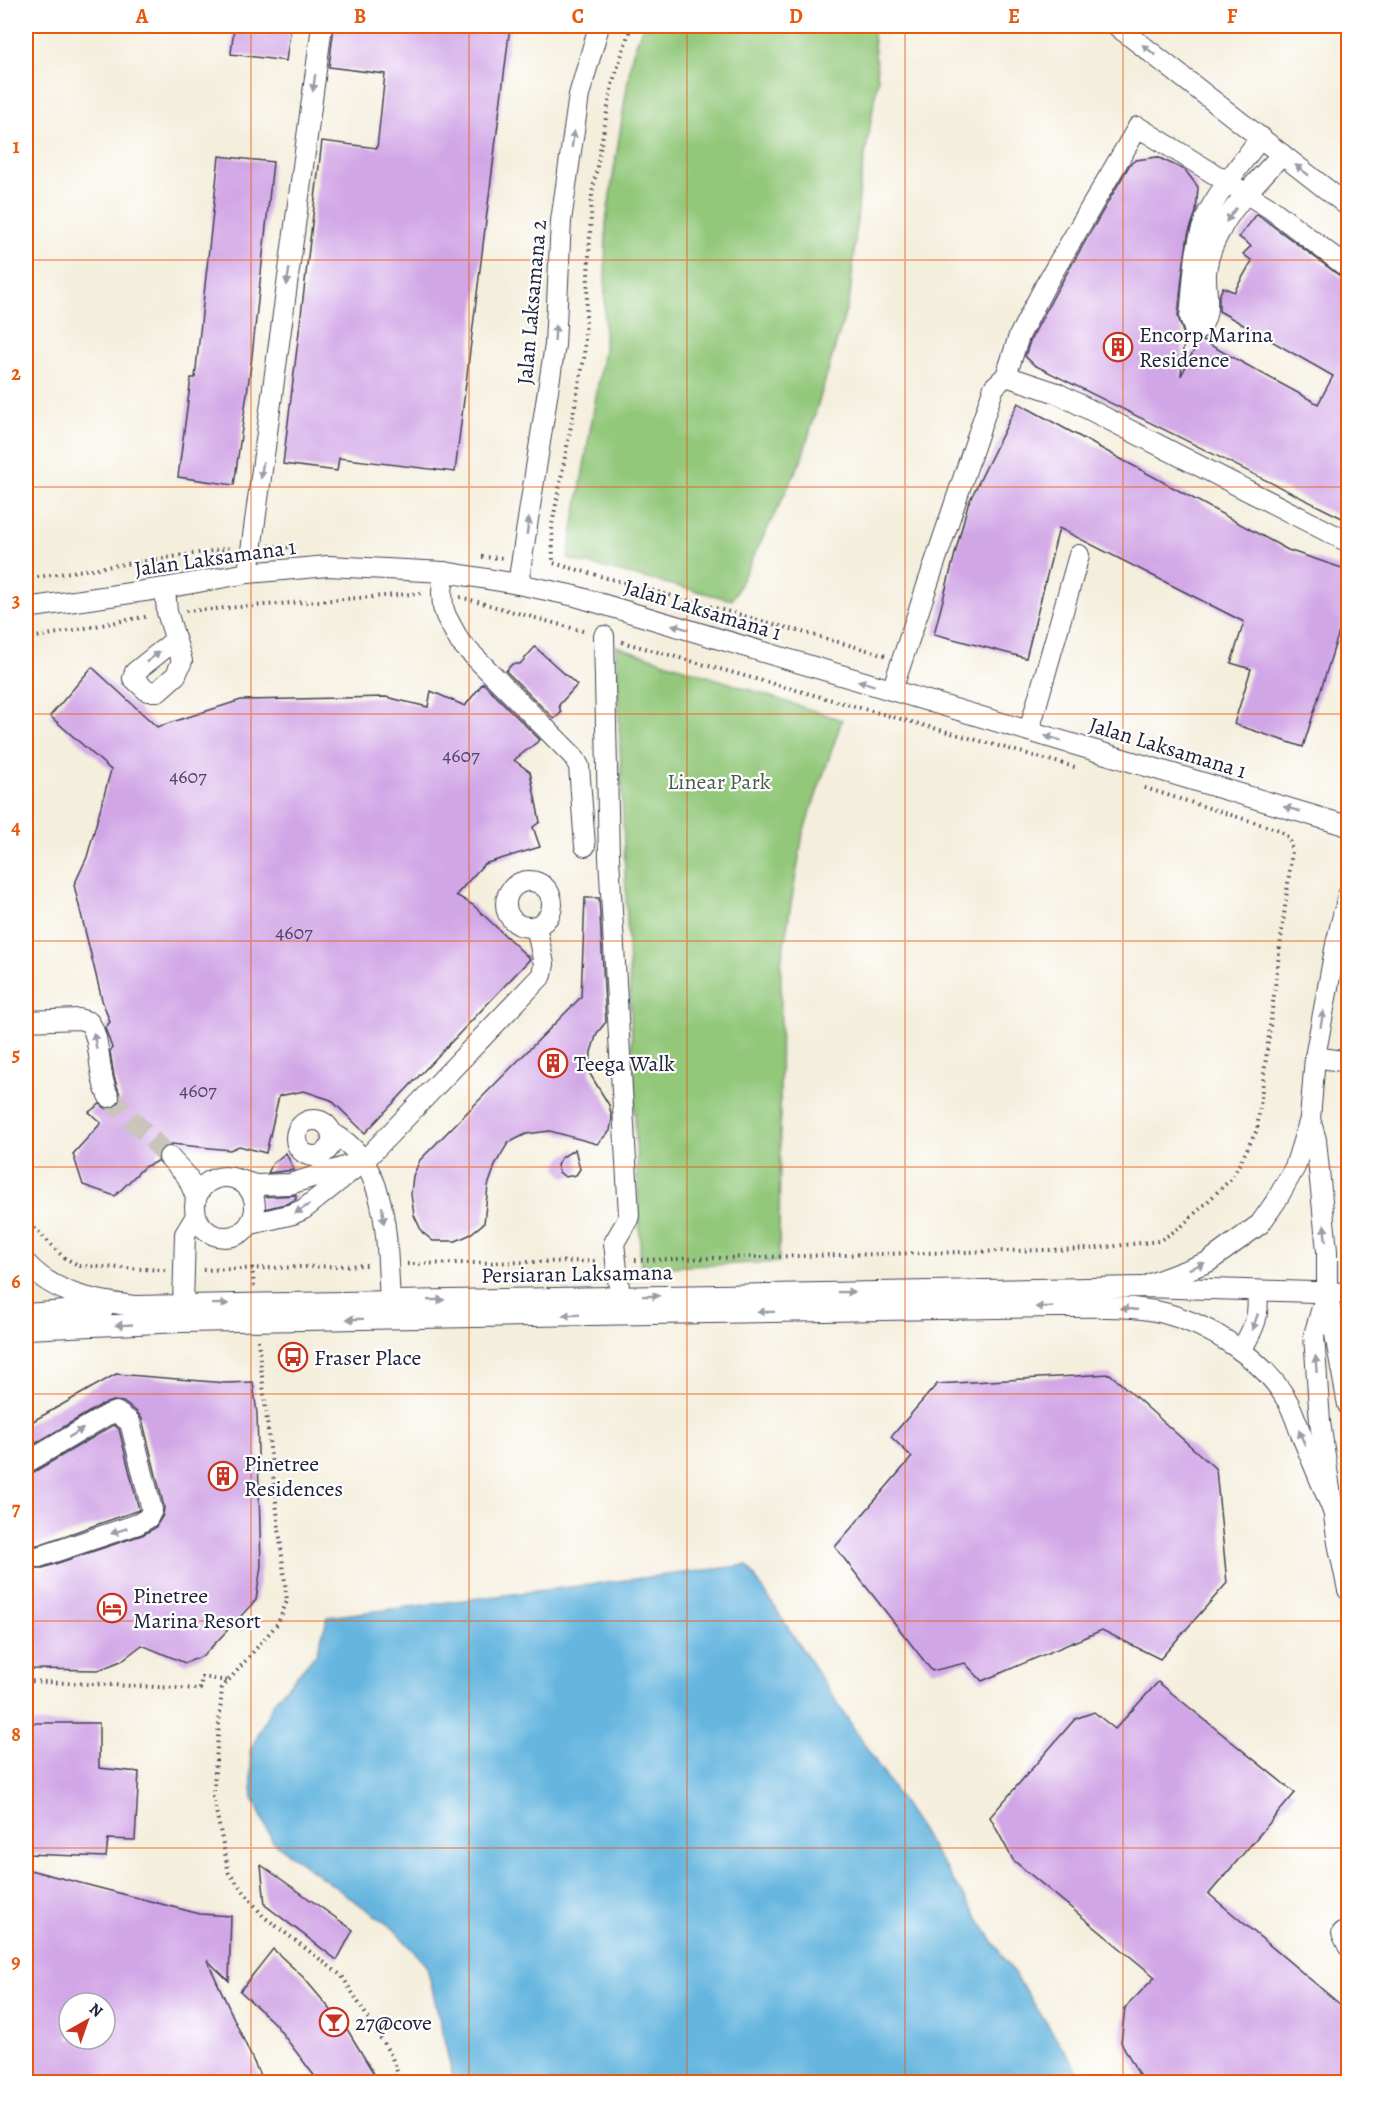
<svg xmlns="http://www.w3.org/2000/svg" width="1374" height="2108" font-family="Alegreya,serif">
  <rect width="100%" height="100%" fill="#fff"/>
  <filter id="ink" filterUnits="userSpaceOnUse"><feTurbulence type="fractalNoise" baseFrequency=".0167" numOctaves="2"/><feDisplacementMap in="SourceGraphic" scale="12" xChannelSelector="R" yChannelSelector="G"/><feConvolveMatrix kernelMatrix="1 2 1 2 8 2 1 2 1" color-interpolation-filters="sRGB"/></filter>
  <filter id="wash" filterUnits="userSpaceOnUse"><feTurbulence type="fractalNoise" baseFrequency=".008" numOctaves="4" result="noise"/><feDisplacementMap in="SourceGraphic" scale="24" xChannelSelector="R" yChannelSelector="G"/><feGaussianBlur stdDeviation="1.35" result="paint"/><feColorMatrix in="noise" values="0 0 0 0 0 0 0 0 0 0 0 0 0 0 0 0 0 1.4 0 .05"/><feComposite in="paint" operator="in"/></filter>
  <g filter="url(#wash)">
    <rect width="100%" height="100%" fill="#f4eedc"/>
    <!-- green -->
    <g fill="#93c87a" stroke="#5a755a" stroke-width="1.5">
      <polygon points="643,26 872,26 878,79 860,185 850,297 801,461 732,600 568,559 604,350 606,222 632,55"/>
      <polygon points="616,646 842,720 803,833 781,963 779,1262 641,1268"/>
    </g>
    <!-- water -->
    <polygon fill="#65b5df" stroke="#446c8d" stroke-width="1.5" points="747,1565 1085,2082 454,2082 427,1966 394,1929 273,1842 253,1798 250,1751 275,1700 316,1654 328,1617"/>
    <g id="blocks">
      <!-- building -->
      <g fill="#d1a6e6" fill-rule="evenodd">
        <polygon points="234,26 291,26 286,61 231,54"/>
        <polygon points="334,26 510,26 455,472 339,458 337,471 283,464 322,141 377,148 385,74 329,67"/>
        <polygon points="219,156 273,162 251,365 234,485 178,477 191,378 195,378"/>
        <polygon points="1157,157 1185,170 1198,187 1196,212 1188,235 1182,277 1178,316 1184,336 1181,376 1198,342 1203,341 1318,404 1333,376 1219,311 1219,296 1223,287 1234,292 1252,261 1243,254 1251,246 1239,237 1257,214 1348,282 1348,521 1034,365 1025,356 1030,341 1057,290 1130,164 1136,160"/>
        <polygon points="1018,403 1288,550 1348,570 1348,603 1303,747 1234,724 1251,669 1231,663 1244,622 1059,528 1026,658 934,634 968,504"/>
        <polygon points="535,647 577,685 559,705 561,713 554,719 506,671 512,664 520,664"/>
        <polygon points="92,667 157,727 241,700 386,697 428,707 431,691 465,706 483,683 540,740 514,760 530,772 540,822 533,827 540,847 484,864 456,895 473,905 530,959 365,1133 331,1100 304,1091 279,1096 266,1153 239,1146 230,1150 171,1144 160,1149 157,1154 158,1161 144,1167 115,1196 83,1185 73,1154 101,1123 89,1112 100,1104 107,1109 113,1108 119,1103 121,1098 114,1077 110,1051 112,1048 105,1028 110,1022 102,1000 74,885 87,857 111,770 50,716"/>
        <polygon points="585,898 599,898 606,1022 597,1033 591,1052 590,1074 609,1105 612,1118 610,1131 597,1144 550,1131 526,1134 508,1143 496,1163 488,1186 484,1223 469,1235 456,1241 433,1241 422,1232 414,1215 411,1194 413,1176 420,1160 581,997"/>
        <polygon points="575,1149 580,1169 576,1175 565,1177 559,1172 557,1165 561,1158"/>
        <polygon points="286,1153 294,1170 268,1173 273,1163"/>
        <polygon points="296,1195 296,1199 289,1203 260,1210 260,1197"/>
        <polygon points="116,1374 226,1383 253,1382 257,1414 261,1566 256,1600 203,1656 185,1663 142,1645 121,1661 99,1670 26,1669 26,1568 43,1568 142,1535 155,1528 163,1515 164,1507 142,1419 137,1412 123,1402 113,1401 101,1405 26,1449 26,1425"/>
        <polygon points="1110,1374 1216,1469 1227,1583 1160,1659 1102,1630 982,1681 965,1663 932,1671 835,1547 912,1457 891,1437 937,1384"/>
        <polygon points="114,1425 119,1429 139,1510 38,1545 26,1544 26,1475 32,1473"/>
        <polygon points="1158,1682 1295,1793 1209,1894 1348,2011 1348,2082 1143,2082 1121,2042 1125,2008 1155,1977 1013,1860 990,1817 1075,1719 1094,1712 1115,1729"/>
        <polygon points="26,1723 99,1723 99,1768 139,1772 135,1840 108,1839 106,1857 26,1854"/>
        <polygon points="261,1865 353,1930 337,1960 265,1905"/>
        <path d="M26,1869l174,45 31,2 -2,65 -22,-21 56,122h-237zM69,2003h36v36h-36z"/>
        <polygon points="273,1949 303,1977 347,2029 379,2082 319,2082 275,2024 240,1991"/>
      </g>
    </g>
  </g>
  <g filter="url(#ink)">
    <use href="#blocks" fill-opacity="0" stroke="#424153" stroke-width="1.5"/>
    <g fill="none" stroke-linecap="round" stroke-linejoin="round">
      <!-- minor-tunnel -->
      <polyline stroke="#cac5bc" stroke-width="20" stroke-dasharray="20 10" stroke-linecap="butt" points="109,1097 169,1157"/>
      <!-- minor casing -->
      <g stroke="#424153" stroke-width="22">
        <g id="minor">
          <polyline points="1117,26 1348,206"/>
          <path d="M1261,137c-16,22 -42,53 -53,76 -15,32 -14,70 -18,104l4,12 4,1c15,-16 7,-38 8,-57 1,-13 7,-29 13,-40 13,-28 42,-55 63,-79"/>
          <polyline points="1006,376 1019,336 1046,284 1138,127 1271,209 1348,268"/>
          <polyline points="444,572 442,592 443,607 446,616 460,642 573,756 579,766 585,846"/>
          <polyline points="248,573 322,26"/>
          <polyline points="518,584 555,345 561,221 579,95 599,26"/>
          <polyline points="165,588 167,612 182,661 176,675 158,691 147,691 133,678 135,672 175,640"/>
          <polyline points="26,608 165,588 248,573 328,566 444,572 518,584 575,596 1348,826"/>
          <polyline points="604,636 609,857 629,1215 628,1219 614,1243 620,1297"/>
          <polyline points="892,690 994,387 1006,376 1057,393 1348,542"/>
          <polyline points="1029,731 1079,555"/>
          <circle cx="529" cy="904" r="23"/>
          <polyline points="1348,895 1336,944 1315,1057 1310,1119 1316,1140 1327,1251 1327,1291 1348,1405"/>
          <path d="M26,1021l53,-2 10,3c13,17 8,55 20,75"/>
          <polyline points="1315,1057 1348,1062"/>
          <circle cx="314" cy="1138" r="18"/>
          <path d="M332,1133c59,31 54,110 58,168"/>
          <polyline points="169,1157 187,1176 196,1197"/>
          <circle cx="225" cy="1207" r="30"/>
          <polyline points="237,1179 255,1185 290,1184 354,1164"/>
          <polyline points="251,1224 293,1214 304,1209 365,1160 542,975 544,964 536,926"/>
          <path d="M26,1263c28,31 68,38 108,43l1008,-19 206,6"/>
          <polyline points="1150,1284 1208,1262 1260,1224 1276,1201 1295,1167 1310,1119"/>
          <polyline points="1326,1294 1314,1335 1320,1422 1338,1543 1348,1590"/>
          <polyline points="183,1305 185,1234 196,1216"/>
          <polyline points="26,1314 104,1308"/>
          <path d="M26,1329l156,-7 873,-15c33,0 78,-2 109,6 46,12 100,46 124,89 6,11 10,25 15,37 10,24 20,48 30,72"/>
          <path d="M1241,1351c13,-24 19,-33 16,-60"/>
          <polyline points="26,1463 107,1415 116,1412 130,1422 152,1510 148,1518 138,1524 39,1557 26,1556"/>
          <polyline points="1342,1933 1348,1946"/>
        </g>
      </g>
      <!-- path -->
      <g stroke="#424153" stroke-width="4" stroke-dasharray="1.5 4.5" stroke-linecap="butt">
        <polyline points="631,26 612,85 592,194 584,358 552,525 553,563 885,655"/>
        <polyline points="269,546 298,548"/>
        <polyline points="482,557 505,558"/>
        <polyline points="26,576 31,578 232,548"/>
        <polyline points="460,597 586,632"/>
        <polyline points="186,611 424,593"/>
        <polyline points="26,639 149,616"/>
        <polyline points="622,642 1078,768"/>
        <polyline points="26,994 26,1004"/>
        <polyline points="26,1219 63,1257 80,1266 165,1270"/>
        <polyline points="635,1260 1089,1249 1159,1241 1181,1227 1232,1178 1257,1130 1292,851 1289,838 1279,830 1142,787"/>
        <polyline points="407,1264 597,1261"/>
        <polyline points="252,1267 254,1287"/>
        <polyline points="203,1270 369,1265"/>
        <polyline points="258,1340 287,1601 278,1623 222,1688 213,1796 229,1873 263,1916 342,1976 391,2055 401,2082"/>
        <polyline points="26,1681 200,1689 202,1677 228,1681"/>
      </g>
      <!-- minor -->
      <use href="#minor" stroke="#fff" stroke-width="20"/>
    </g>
    <!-- one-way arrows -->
    <defs><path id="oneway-solid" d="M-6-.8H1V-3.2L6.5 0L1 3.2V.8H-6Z" transform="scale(1.5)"/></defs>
    <g fill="#9c9ca7">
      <use href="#oneway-solid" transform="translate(1149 50) rotate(-142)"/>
      <use href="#oneway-solid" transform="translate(314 83) rotate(98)"/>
      <use href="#oneway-solid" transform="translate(573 139) rotate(-82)"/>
      <use href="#oneway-solid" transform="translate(1302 170) rotate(-142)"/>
      <use href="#oneway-solid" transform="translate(1231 215) rotate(126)"/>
      <use href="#oneway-solid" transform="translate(288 277) rotate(98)"/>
      <use href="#oneway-solid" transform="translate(555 333) rotate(-87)"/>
      <use href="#oneway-solid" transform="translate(262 470) rotate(98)"/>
      <use href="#oneway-solid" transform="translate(528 526) rotate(-82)"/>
      <use href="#oneway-solid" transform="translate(680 627) rotate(-163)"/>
      <use href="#oneway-solid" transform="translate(153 657) rotate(-38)"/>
      <use href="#oneway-solid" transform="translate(866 683) rotate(-163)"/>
      <use href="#oneway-solid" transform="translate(1053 738) rotate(-163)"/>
      <use href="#oneway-solid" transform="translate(1292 809) rotate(-164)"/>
      <use href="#oneway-solid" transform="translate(1322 1019) rotate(-80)"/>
      <use href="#oneway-solid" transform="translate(95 1041) rotate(-101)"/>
      <use href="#oneway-solid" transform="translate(302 1209) rotate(148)"/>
      <use href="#oneway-solid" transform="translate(383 1215) rotate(84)"/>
      <use href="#oneway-solid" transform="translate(1325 1233) rotate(-95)"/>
      <use href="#oneway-solid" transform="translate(1197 1266) rotate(-21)"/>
      <use href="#oneway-solid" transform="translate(846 1292) rotate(-1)"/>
      <use href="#oneway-solid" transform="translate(651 1296) rotate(-1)"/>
      <use href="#oneway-solid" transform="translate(436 1300) rotate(-1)"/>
      <use href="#oneway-solid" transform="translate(220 1304) rotate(-1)"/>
      <use href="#oneway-solid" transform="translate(1044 1307) rotate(179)"/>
      <use href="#oneway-solid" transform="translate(1129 1309) rotate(-174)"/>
      <use href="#oneway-solid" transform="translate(766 1312) rotate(179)"/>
      <use href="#oneway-solid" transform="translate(571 1315) rotate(179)"/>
      <use href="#oneway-solid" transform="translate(355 1319) rotate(179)"/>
      <use href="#oneway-solid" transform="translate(1255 1322) rotate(109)"/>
      <use href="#oneway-solid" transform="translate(124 1325) rotate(177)"/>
      <use href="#oneway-solid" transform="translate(1316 1364) rotate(-94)"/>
      <use href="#oneway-solid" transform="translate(76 1433) rotate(-31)"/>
      <use href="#oneway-solid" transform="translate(1302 1438) rotate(-112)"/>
      <use href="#oneway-solid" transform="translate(119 1531) rotate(162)"/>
    </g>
  </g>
  <!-- grid -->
  <path fill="none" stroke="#e8590c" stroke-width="1.5" stroke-opacity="0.55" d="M251,26v2056M469,26v2056M687,26v2056M905,26v2056M1123,26v2056M26,260h1322M26,487h1322M26,714h1322M26,941h1322M26,1167h1322M26,1394h1322M26,1621h1322M26,1848h1322"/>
  <!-- icons -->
  <defs>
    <g id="building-ring" transform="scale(1.5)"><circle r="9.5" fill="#fff" stroke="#c8321e" stroke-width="1.5"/><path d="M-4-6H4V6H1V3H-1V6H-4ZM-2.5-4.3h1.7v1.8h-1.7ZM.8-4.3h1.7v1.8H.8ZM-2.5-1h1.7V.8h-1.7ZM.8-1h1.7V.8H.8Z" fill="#c8321e"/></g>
    <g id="bus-ring" transform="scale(1.5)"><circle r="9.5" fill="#fff" stroke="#c8321e" stroke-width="1.5"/><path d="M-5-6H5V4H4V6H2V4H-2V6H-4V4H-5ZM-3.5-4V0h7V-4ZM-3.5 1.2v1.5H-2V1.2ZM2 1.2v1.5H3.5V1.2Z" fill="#c8321e"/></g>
    <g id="hotel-ring" transform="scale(1.5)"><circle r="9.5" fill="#fff" stroke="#c8321e" stroke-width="1.5"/><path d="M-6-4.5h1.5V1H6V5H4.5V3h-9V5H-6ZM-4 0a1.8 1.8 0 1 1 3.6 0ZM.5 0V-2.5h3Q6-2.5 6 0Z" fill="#c8321e"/></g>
    <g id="bar-ring" transform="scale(1.5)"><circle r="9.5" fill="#fff" stroke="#c8321e" stroke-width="1.5"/><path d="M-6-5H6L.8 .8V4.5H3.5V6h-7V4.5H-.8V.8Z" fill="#c8321e"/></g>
  </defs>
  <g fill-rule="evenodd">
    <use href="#building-ring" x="1118" y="347"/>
    <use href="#building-ring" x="553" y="1063"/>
    <use href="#bus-ring" x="293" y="1357"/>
    <use href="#building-ring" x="223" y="1476"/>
    <use href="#hotel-ring" x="112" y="1608"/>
    <use href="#bar-ring" x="334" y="2022"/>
  </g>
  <g text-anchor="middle" stroke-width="4.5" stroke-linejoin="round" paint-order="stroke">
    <!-- number labels -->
    <g font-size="20" fill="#4e4366">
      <text x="461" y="762">4607</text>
      <text x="188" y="783">4607</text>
      <text x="294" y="939">4607</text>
      <text x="198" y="1097">4607</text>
    </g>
    <!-- street labels -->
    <g font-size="22" fill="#22223b" stroke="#fff">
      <text transform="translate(531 302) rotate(-85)" y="8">Jalan Laksamana 2</text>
      <text transform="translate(215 557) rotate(-8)" y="8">Jalan Laksamana 1</text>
      <text transform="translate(703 609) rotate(17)" y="8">Jalan Laksamana 1</text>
      <text transform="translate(1168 747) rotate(17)" y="8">Jalan Laksamana 1</text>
      <text transform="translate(577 1273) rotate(-1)" y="8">Persiaran Laksamana</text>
    </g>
    <!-- poi labels -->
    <g font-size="22" fill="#22223b" stroke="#fff" text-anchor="start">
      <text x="1139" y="342">Encorp Marina<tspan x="1139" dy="25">Residence</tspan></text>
      <text x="574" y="1071">Teega Walk</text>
      <text x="314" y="1365">Fraser Place</text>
      <text x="244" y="1471">Pinetree<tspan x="244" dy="25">Residences</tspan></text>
      <text x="133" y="1603">Pinetree<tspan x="133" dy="25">Marina Resort</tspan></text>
      <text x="355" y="2030">27@cove</text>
    </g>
    <!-- park labels -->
    <g font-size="22" fill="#4a5c51" stroke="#fff">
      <text x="719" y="789">Linear Park</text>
    </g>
  </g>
  <!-- margin -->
  <rect width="1374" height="2108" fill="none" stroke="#fff" stroke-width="66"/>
  <!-- north arrow -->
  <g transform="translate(87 2021) rotate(40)"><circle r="28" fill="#ffffff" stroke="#a7a7b1" stroke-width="1.5"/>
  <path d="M0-4.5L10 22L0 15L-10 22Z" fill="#c8321e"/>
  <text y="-9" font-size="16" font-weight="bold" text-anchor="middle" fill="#22223b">N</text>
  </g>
  <rect x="33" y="33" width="1308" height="2042" fill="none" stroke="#e8590c" stroke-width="2"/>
  <g font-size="20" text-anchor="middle" font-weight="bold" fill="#e8590c">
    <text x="142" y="23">A</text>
    <text x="360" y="23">B</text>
    <text x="578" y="23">C</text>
    <text x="796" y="23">D</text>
    <text x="1014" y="23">E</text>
    <text x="1232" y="23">F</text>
    <text x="16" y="153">1</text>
    <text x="16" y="380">2</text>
    <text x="16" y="607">3</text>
    <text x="16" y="834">4</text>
    <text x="16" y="1061">5</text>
    <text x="16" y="1288">6</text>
    <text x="16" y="1515">7</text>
    <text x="16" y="1741">8</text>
    <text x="16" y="1968">9</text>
  </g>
</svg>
